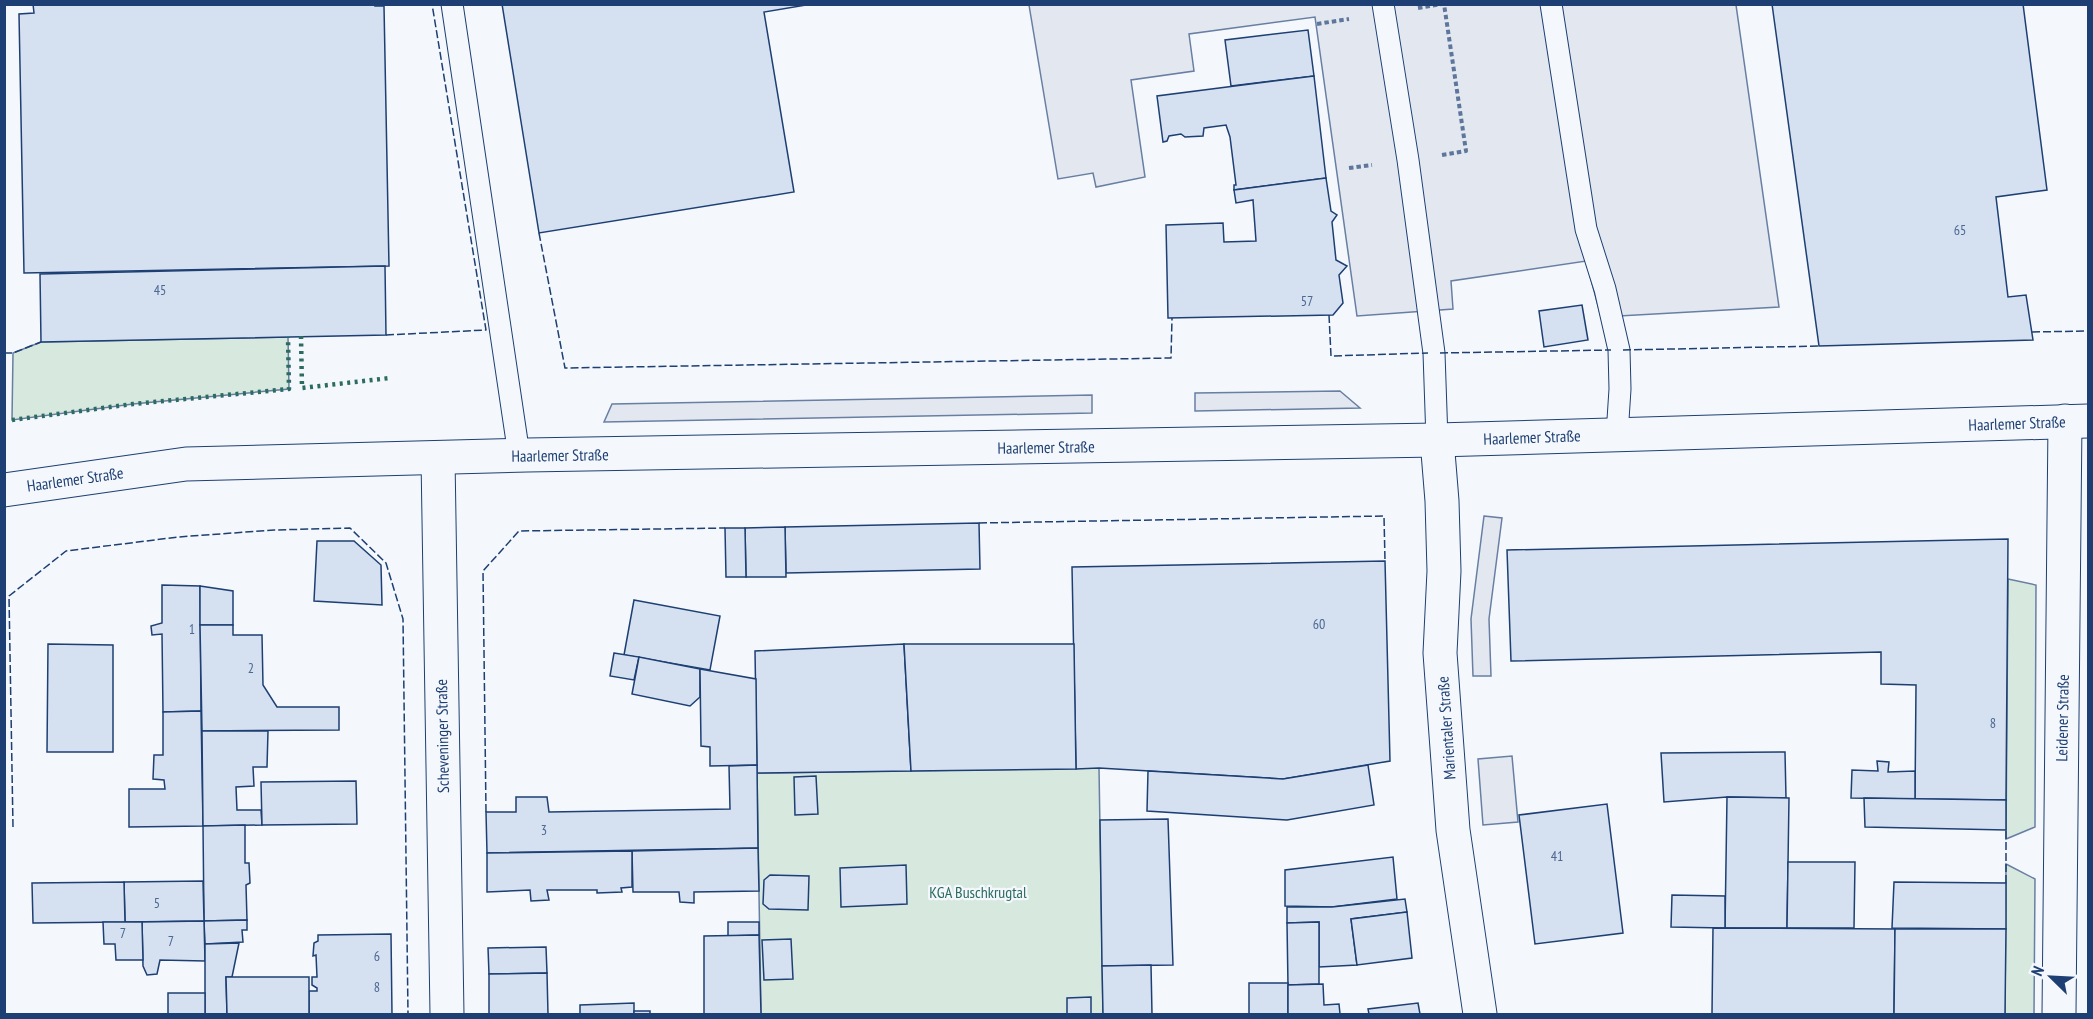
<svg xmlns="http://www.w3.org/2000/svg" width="2093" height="1019" font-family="'PT Sans Narrow',sans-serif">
  <rect width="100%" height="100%" fill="#f4f7fb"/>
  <!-- green -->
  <g fill="#d7e8df" stroke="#687fa3" stroke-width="1.5">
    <polygon points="288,337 289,389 133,404 12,420 13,353 41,342"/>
    <polygon points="2008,579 2036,585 2035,827 2006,839"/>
    <polygon points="1099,768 1103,1014 761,1014 757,773"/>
    <polygon points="2006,864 2035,879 2034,1014 2005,1014"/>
  </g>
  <!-- parking -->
  <g fill="#e3e8f0" stroke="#687fa3" stroke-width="1.5">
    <polygon points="1029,5 1736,5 1779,307 1601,317 1586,261 1451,281 1453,309 1357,316 1315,17 1189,34 1194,71 1131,80 1145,177 1096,187 1093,173 1058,179"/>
    <polygon points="1340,391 1360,408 1195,411 1195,393"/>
    <polygon points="1092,395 1092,413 604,422 612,404"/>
    <polygon points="1484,516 1502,518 1489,619 1491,676 1473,676 1471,619"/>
    <polygon points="1512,756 1518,822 1483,825 1478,759"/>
  </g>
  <!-- building -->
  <g fill="#d5e0f0" stroke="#1d3f73" stroke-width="1.5">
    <polygon points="33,4 375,4 375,6 384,6 389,266 24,273 19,14 34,13"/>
    <polygon points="502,4 812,4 764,12 794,192 539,233"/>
    <polygon points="1772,4 2023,4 2047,190 1996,197 2008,297 2026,295 2033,340 1819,346"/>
    <polygon points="1308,30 1314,76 1231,86 1225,40"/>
    <polygon points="1314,76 1326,178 1234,190 1234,185 1236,185 1230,137 1226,125 1204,128 1203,136 1185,137 1181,134 1169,136 1167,141 1163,142 1157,96"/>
    <polygon points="1326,178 1331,211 1337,215 1332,222 1336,260 1347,266 1339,275 1343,303 1333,315 1168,318 1166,225 1223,223 1224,242 1256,241 1253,200 1236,203 1234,190"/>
    <polygon points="385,266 386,335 41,342 40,274"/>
    <polygon points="1582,305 1588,340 1544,347 1539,311"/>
    <polygon points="979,523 980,569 786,573 785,527"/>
    <polygon points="785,527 786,577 746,577 745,528"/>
    <polygon points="725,528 745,528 746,577 726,577"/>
    <polygon points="2008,539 2006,800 1915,799 1916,685 1881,684 1881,652 1511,661 1507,550"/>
    <polygon points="317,541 354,541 381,565 382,605 314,601"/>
    <polygon points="1385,561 1390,761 1283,779 1099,768 1076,769 1072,567"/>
    <polygon points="162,585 200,586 201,711 163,712 162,634 152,635 151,626 162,623"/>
    <polygon points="200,586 233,591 233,625 200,625"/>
    <polygon points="634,600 720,616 710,670 624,655"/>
    <polygon points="200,625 233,625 233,635 262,635 263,685 277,707 339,707 339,730 202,731"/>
    <polygon points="48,644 113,645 113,752 47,752"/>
    <polygon points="904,644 911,771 757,773 755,651"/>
    <polygon points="904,644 1074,644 1076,769 911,771"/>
    <polygon points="614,653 639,657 634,680 610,676"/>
    <polygon points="639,657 700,669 700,697 690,706 632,694"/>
    <polygon points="700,669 756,679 757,765 710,766 710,747 701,746"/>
    <polygon points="201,711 203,826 129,827 129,789 165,789 164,780 153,779 154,755 163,755 163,712"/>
    <polygon points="202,731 268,731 267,767 253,767 254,786 236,787 237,810 261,810 262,825 203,826"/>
    <polygon points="1785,752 1786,798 1727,797 1664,802 1661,753"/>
    <polygon points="1877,761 1889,762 1888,772 1915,771 1915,799 1851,798 1852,770 1878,771"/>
    <polygon points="757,765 758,848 487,853 486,812 516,812 516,797 547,797 549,812 730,809 729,766"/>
    <polygon points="1368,765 1374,805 1287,820 1147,811 1148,771 1283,779"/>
    <polygon points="816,776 818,814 795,815 794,777"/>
    <polygon points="356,781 357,824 262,825 261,782"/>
    <polygon points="1727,797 1789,798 1787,928 1725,928"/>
    <polygon points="1864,798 2006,800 2006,830 1865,827"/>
    <polygon points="1607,804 1623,933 1535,944 1519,815"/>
    <polygon points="1168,819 1173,965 1102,966 1100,820"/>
    <polygon points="245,825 245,863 249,863 250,883 246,885 247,920 204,921 203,826"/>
    <polygon points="758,848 759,891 694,892 694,903 680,902 679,892 633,892 632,851"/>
    <polygon points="632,851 632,887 621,888 622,892 597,893 597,890 547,890 549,900 531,901 530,890 487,892 487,853"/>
    <polygon points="1393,857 1397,899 1332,907 1285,906 1285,870"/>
    <polygon points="1788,862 1855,862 1854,928 1787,928"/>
    <polygon points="906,865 907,904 841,907 840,868"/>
    <polygon points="770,875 809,876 808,910 769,909 763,904 764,880"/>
    <polygon points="203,881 204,921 125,922 124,882"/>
    <polygon points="124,882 125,922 33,923 32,883"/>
    <polygon points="1894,882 2006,883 2006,929 1892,928"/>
    <polygon points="1672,895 1725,896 1725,928 1671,927"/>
    <polygon points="1405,899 1407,912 1351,919 1357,965 1319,967 1319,922 1287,923 1287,907 1332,907"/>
    <polygon points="1407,912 1412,958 1357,965 1351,919"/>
    <polygon points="247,920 247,930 242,930 243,942 205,944 204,921"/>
    <polygon points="204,921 205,961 160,960 157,974 147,975 143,966 142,922"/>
    <polygon points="103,922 142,922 143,960 116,960 115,944 104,944"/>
    <polygon points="728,922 759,922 759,935 728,936"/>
    <polygon points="1319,922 1319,984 1288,985 1287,923"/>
    <polygon points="1713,928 1895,929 1894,1014 1712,1014"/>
    <polygon points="1895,929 2006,929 2005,1014 1894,1014"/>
    <polygon points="391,934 392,1014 309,1014 309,991 317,991 317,988 312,985 312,977 317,977 316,955 313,956 314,943 318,941 318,935"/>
    <polygon points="759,935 761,1014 704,1014 704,936"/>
    <polygon points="791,939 793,979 764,980 762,940"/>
    <polygon points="239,943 232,977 226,977 227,1014 205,1014 205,944"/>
    <polygon points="546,947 547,973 489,974 488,948"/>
    <polygon points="1151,965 1152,1014 1103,1014 1102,966"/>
    <polygon points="547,973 548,1014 489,1014 489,974"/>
    <polygon points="226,977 309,977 309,1014 227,1014"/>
    <rect x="1249" y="983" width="39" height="31"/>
    <polygon points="1323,984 1324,1005 1339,1004 1340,1014 1288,1014 1288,985"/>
    <rect x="168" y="993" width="37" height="21"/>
    <polygon points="1091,997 1091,1014 1067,1014 1067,998"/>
    <polygon points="634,1003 634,1014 580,1014 580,1005"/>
    <polygon points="1418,1003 1420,1014 1369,1014 1368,1009"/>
    <rect x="634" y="1011" width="16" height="3"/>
  </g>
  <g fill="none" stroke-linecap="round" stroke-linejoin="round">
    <!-- service casing -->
    <g stroke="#1d3f73" stroke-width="23">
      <g id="service">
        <polyline points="452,4 519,455"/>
        <polyline points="1383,4 1408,160 1434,353 1437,440"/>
        <polyline points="1551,4 1586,229 1605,289 1619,350 1620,389 1617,435"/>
      </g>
    </g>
    <!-- minor casing -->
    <g stroke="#1d3f73" stroke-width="35">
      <g id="minor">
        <polyline points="1437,440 1442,501 1444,571 1440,653 1453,830 1480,1014"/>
        <polyline points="438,458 447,1014"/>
        <polyline points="4,490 186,464 527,455 1437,440 2088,421"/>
        <polyline points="2059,1014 2065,421"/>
      </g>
    </g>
    <!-- path -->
    <g stroke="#5e769c" stroke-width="4" stroke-dasharray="4.5 3" stroke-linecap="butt">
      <polyline points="1418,8 1442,4"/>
      <polyline points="1317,24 1349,19"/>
      <polyline points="1442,155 1466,151 1444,4"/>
      <polyline points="1349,168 1372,165"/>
    </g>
    <!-- service -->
    <use href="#service" stroke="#f4f7fb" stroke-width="21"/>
    <!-- minor -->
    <use href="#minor" stroke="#f4f7fb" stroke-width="33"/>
    <!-- hedge -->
    <g stroke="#2c6c60" stroke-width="4.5" stroke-dasharray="3 4.5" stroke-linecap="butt">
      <polyline points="301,336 302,388 390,378"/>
      <polyline points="12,420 133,404 289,389 288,337"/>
    </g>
    <!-- fence -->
    <g stroke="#1d3f73" stroke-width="1.5" stroke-dasharray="8 3" stroke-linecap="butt">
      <polyline points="539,233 565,368 1171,358 1172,318"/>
      <polyline points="1329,315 1331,356 1428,353"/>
      <polyline points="2032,332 2088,331"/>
      <polyline points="386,335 486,330 432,4"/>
      <polyline points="1623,350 1819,346"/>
      <polyline points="4,353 13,353 41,342"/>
      <polyline points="1440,353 1611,350"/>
      <polyline points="979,523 1384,516 1385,561"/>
      <polyline points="486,812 483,571 519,531 725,528"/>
      <polyline points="13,827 9,596 66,551 178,537 274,530 350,528 386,563 403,619 408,1014"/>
      <polyline points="2006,883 2006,830"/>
    </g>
  </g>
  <g text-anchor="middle" stroke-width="4.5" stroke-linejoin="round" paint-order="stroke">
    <!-- number labels -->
    <g font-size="14" fill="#4b6792">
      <text x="1960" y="235">65</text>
      <text x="160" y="295">45</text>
      <text x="1307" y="306">57</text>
      <text x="1319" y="629">60</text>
      <text x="192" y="634">1</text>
      <text x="251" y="673">2</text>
      <text x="1993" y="728">8</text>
      <text x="544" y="835">3</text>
      <text x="1557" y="861">41</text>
      <text x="157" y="908">5</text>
      <text x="123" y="938">7</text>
      <text x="171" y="946">7</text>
      <text x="377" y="961">6</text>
      <text x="377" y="992">8</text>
    </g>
    <!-- street labels -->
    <g font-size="16" fill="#1d3f73" stroke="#f4f7fb">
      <text transform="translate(2017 423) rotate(-2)" y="6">Haarlemer Straße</text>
      <text transform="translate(1532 437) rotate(-2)" y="6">Haarlemer Straße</text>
      <text transform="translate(1046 447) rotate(-1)" y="6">Haarlemer Straße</text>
      <text transform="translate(560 455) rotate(-1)" y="6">Haarlemer Straße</text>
      <text transform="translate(75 479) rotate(-8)" y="6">Haarlemer Straße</text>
      <text transform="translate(2062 718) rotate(-89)" y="6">Leidener Straße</text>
      <text transform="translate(1446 728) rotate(-94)" y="6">Marientaler Straße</text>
      <text transform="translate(442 736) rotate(-91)" y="6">Scheveninger Straße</text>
    </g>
    <!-- park labels -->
    <g font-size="16" fill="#2c6c60" stroke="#f4f7fb">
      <text x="978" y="898">KGA Buschkrugtal</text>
    </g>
  </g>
  <!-- border -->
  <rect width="2093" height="1019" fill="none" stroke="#1d3f73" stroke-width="12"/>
  <!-- north arrow -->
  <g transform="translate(2051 977) rotate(294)" stroke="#f4f7fb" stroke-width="4.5" paint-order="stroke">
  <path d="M0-4.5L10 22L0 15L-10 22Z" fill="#1d3f73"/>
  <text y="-9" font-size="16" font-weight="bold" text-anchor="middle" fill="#1d3f73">N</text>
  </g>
</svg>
